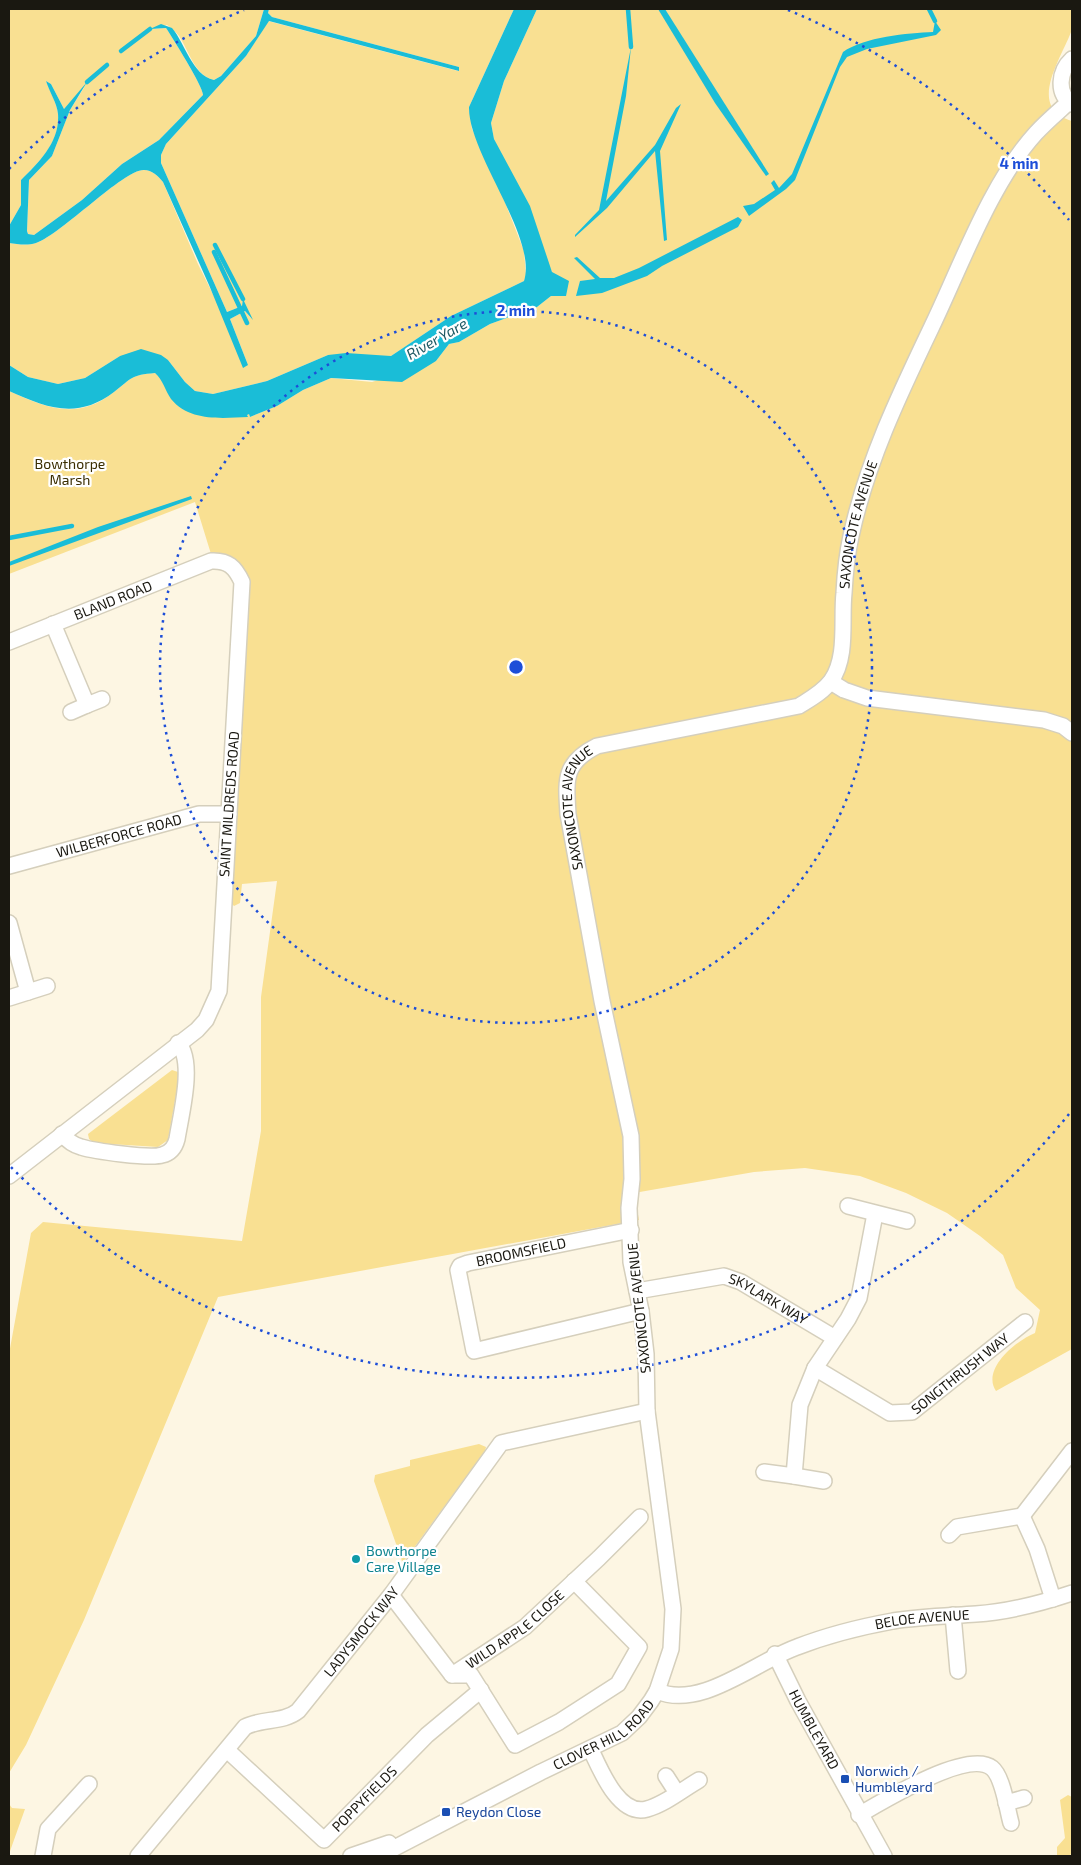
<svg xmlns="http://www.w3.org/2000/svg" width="1081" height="1865" font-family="'Exo 2',sans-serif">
  <rect width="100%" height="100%" fill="#fdf6e3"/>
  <!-- green -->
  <g fill="#f9e092">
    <path d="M9,9h255l-8,27 -35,40 -7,4c-19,-4 -25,-29 -35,-44 -3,-4 -8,-8 -12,-11l-14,4 13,-1c6,9 38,60 37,67l-44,45 -37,24 -40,36 -48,35 -6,-1 -1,-3 2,-51 23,-24 18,-46 15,-24 -21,23 -13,-25 -5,-3c4,10 11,23 12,33 2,29 -19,48 -37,66v25l-12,21z"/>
    <path d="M269,9h245l-45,98 3,22 25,53 27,69 2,24 -2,6 -73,35 -60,40 -63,-1 -61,26 -54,13 -18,-3 -10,-9 -17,-22 -48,-4 -35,22 -27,6 -30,-7 -19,-12v-122c8,1 18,3 27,0 26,-9 88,-74 108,-73 8,0 14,6 19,12l35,82 50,101 -18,-46 15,-8 6,7 -8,-17 -1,5 -15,6 -66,-149v-8l5,-11 80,-88 22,-35 190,50 1,-4 -187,-50 -4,-4z"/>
    <path d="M537,9h535c0,7 2,16 -1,23 -10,27 -45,76 1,89v1228l-76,42c-15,-22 21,-51 39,-58l5,-23 -24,-22 -13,-33 -23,-19 -33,-23 -41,-20 -46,-17 -55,-8 -51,4 -120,21 5,27 -421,77 -134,323 -58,125 -17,28v-419l22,-121 12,-11 199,19 19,-110v-134l16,-116 -35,3 -2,19 -6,3 -4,-4 19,-315c-6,-25 -12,-31 -38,-33l-16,-52 -186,72v-183c38,17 68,30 105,1 18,-14 17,-17 41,-19l5,4 11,21 76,19 -1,-3h3l1,3 27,-11 26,-16 28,-12 41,4 64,-21 13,-17 10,-2 31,-18 47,-17 14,-11 1,-24 -58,-133 -3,-16 13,-42z"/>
    <polygon points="172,1070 178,1072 179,1078 168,1140 158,1147 94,1143 89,1139 88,1134"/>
    <polygon points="479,1444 486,1447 485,1451 405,1560 402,1561 374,1481 375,1475 410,1466 410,1460"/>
    <polygon points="1068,1795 1072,1797 1072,1854 1067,1856 1057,1856 1057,1847 1065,1838 1060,1800"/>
    <polygon points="9,1804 12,1808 25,1809 9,1854"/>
  </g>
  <!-- water -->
  <g fill="#1abdd7">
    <path d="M264,9h5l-1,4 4,4 187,50v4l-190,-50 -23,35 -80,88 -5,11v8l66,149 15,-6 1,-7 10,21 -8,-9 -15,8 18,46 -5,3 -34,-83 -46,-103c-5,-6 -11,-12 -19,-12 -20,-1 -82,64 -108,73 -9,3 -19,1 -27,0v-17l12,-21v-25c18,-18 39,-38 37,-66 -1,-11 -9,-23 -12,-33l5,3 13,25 23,-27 -17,28 -18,46 -23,24 -2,51 1,3 6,1 48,-35 40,-36 37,-24 44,-45c1,-7 -31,-58 -37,-67l-16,1 11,-5 11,4c13,15 20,47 42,52l7,-4 35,-40z"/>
    <path d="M514,9h23l-33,72 -13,42 3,16 36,67 22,66 17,9 -3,15h-15l-14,11 -47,17 -31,18 -10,2 -13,17 -34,21 -71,-4 -28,12 -26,16 -27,11 -1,-3 -2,1 1,2c-26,1 -58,5 -77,-18 -6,-9 -8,-19 -16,-26 -24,2 -23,5 -41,19 -37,28 -67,16 -105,-1v-26l19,12 30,7 27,-6 35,-22 21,-7 20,6 7,5 17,22 10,9 18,3 54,-13 61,-26 18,-2 45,3 60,-40 73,-35c14,-43 -56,-128 -55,-174z"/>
    <polygon points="658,9 665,9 769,174 766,176 715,103"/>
    <path d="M935,21l6,9 -5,5 -69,14 -20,8 -7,10 -45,113 -9,9 -37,27 -6,-10 11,-2 21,-14 -4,-7 3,-3 5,8 13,-14 51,-122c21,-15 65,-19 90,-20z"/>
    <polygon points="631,47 626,96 606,201 655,145 676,108 681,104 660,151 667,240 664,241 655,151 607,208 575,237 575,235 599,210"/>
    <polygon points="738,217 742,220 738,227 662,266 647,276 602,293 576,296 580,281 595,279 574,258 577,257 600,278 614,278 639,268"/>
    <polygon points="191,496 192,499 9,566 9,562 98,527"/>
  </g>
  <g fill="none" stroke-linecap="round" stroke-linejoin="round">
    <!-- stream -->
    <g stroke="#1abdd7" stroke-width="4.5">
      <polyline points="628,9 631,47"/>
      <polyline points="929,9 935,21"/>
      <polyline points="121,51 150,29"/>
      <polyline points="87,82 107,65"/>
      <polyline points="215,245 243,299"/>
      <polyline points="214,252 247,323"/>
      <polyline points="9,538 72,526"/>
    </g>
    <!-- street casing -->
    <g stroke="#d5cfbc" stroke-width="18">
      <g id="street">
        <path d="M1072,59c-13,12 -16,34 0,45"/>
        <polyline points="53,624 87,705 71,712"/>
        <path id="s1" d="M9,642l202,-81c17,-1 24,6 31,21l-23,409 -13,29 -9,10 -188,146"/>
        <polyline points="831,682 844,690 867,698 1044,720 1063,726 1072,733"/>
        <polyline points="87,705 102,699"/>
        <path id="s2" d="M9,866l190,-52h30"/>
        <polyline points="9,923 28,992 9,998"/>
        <polyline points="28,992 47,986"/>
        <path d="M62,1134c5,6 11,11 19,13 13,4 69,12 81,8 9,-2 13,-8 15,-16 4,-25 18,-78 1,-96"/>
        <polyline points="848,1206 907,1221"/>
        <polyline points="631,1230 468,1263 460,1266 458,1270 474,1351 641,1311"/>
        <path id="s3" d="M637,1291l87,-15 17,6 94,56"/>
        <path id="s4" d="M815,1368l75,45 22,-1 113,-90"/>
        <polyline points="764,1472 794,1476 800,1405 815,1368 848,1319 859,1298 875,1214"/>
        <polyline points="794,1476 824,1481"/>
        <polyline points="1022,1516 1072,1451"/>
        <polyline points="949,1535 957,1527 1022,1516 1037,1549 1053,1599"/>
        <polyline points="391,1595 452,1675 471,1675 515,1745 559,1722 618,1684 639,1647 574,1581"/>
        <polyline points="953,1615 958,1671"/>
        <path id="s5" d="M775,1654l23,47 86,155"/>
        <path id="s6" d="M452,1675l73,-48 74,-69 41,-41"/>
        <path id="s7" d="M657,1691c44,19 98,-29 140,-44 31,-12 63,-20 96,-26 27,-4 55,-5 83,-7 32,-2 66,-11 96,-21"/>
        <path id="s8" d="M227,1750l97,90 103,-105 54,-45"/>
        <path d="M591,1750c9,19 28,67 56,59 18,-5 35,-19 52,-29"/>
        <polyline points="666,1776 677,1793"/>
        <polyline points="1006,1803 1024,1798"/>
        <path d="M859,1815c24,-14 109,-66 133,-47 11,9 15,41 19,55"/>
        <polyline points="43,1856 48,1829 89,1784"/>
        <path id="s9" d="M138,1856l107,-129c17,-9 38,-4 53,-16l93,-116 110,-152 146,-32"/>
        <polyline points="351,1856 389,1843"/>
        <path id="s10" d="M379,1856l162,-84 81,-39 17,-16 12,-16 6,-10 14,-42 2,-40 -26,-198 -1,-57 -5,-43 -10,-49 -2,-54 3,-29 -1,-43 -29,-135 -34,-187c-2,-34 -5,-51 29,-68l202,-40c11,-7 24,-14 32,-25 17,-24 10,-61 13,-88 1,-19 3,-39 7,-57 16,-75 50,-145 83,-214 28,-59 58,-141 102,-189 10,-11 22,-21 33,-31"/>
      </g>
    </g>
    <!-- street -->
    <use href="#street" stroke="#fff" stroke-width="15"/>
  </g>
  <!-- distance rings -->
  <g fill="none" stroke="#1d4ed8" stroke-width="2.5" stroke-dasharray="2.5 5">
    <circle cx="516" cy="667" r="356"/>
    <path d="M1069 1114A711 711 0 0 1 9 1165M9 169A711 711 0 0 1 244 10M788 10A711 711 0 0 1 1069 220"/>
  </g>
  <!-- markers -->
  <circle fill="#0f9aa8" stroke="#fff" stroke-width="2" cx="356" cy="1559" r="5"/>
  <g fill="#1a4fb4" stroke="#fff" stroke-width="2">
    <rect x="840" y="1774" width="10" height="10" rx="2.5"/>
    <rect x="441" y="1807" width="10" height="10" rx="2.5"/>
  </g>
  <g text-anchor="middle" stroke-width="4.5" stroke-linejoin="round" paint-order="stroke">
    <!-- park labels -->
    <g font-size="14" fill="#3a2d00" stroke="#fff">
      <text x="70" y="469">Bowthorpe<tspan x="70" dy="16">Marsh</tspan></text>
    </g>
    <!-- street labels -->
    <g font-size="14" fill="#1a1811" stroke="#fff">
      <text dy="5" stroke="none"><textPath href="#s10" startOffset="1704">SAXONCOTE AVENUE</textPath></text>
      <text dy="5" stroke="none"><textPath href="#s1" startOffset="112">BLAND ROAD</textPath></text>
      <text transform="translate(229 804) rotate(-86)" y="5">SAINT MILDREDS ROAD</text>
      <text dy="5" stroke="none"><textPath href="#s10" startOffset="1225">SAXONCOTE AVENUE</textPath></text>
      <text dy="5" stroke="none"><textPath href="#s2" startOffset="114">WILBERFORCE ROAD</textPath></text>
      <text transform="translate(521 1252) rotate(-12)" y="5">BROOMSFIELD</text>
      <text dy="5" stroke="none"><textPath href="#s3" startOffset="138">SKYLARK WAY</textPath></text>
      <text transform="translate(639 1308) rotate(-96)" y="5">SAXONCOTE AVENUE</text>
      <text dy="5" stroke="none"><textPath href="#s4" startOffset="171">SONGTHRUSH WAY</textPath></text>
      <text dy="5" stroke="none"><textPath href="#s7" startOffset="280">BELOE AVENUE</textPath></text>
      <text dy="5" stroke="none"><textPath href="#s6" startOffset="78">WILD APPLE CLOSE</textPath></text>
      <text dy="5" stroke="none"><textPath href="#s9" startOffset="325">LADYSMOCK WAY</textPath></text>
      <text dy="5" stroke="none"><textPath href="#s5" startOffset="85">HUMBLEYARD</textPath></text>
      <text dy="5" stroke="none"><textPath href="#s10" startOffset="256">CLOVER HILL ROAD</textPath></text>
      <text dy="5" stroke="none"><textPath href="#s8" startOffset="190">POPPYFIELDS</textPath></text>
    </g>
    <!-- culture labels -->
    <g font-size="14" fill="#0d838f" stroke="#fff" text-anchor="start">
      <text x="366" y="1556">Bowthorpe<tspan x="366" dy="16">Care Village</tspan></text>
    </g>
    <!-- transit labels -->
    <g font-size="14" fill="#164399" stroke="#fff" text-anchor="start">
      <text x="855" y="1776">Norwich /<tspan x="855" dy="16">Humbleyard</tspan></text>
      <text x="456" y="1817">Reydon Close</text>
    </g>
    <!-- water labels -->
    <g font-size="15" font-style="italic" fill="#1e5964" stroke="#fff">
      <text transform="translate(437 339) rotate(-30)" y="5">River Yare</text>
    </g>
  </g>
  <circle cx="516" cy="667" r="8" fill="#1d4ed8" stroke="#fff" stroke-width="2.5"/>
  <g font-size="15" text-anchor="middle" font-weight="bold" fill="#1d4ed8" stroke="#fff" stroke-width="4.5" stroke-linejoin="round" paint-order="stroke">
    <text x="1019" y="169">4 min</text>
    <text x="516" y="316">2 min</text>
  </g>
  <!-- border -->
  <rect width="1081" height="1865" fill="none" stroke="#1a1811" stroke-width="20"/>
</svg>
